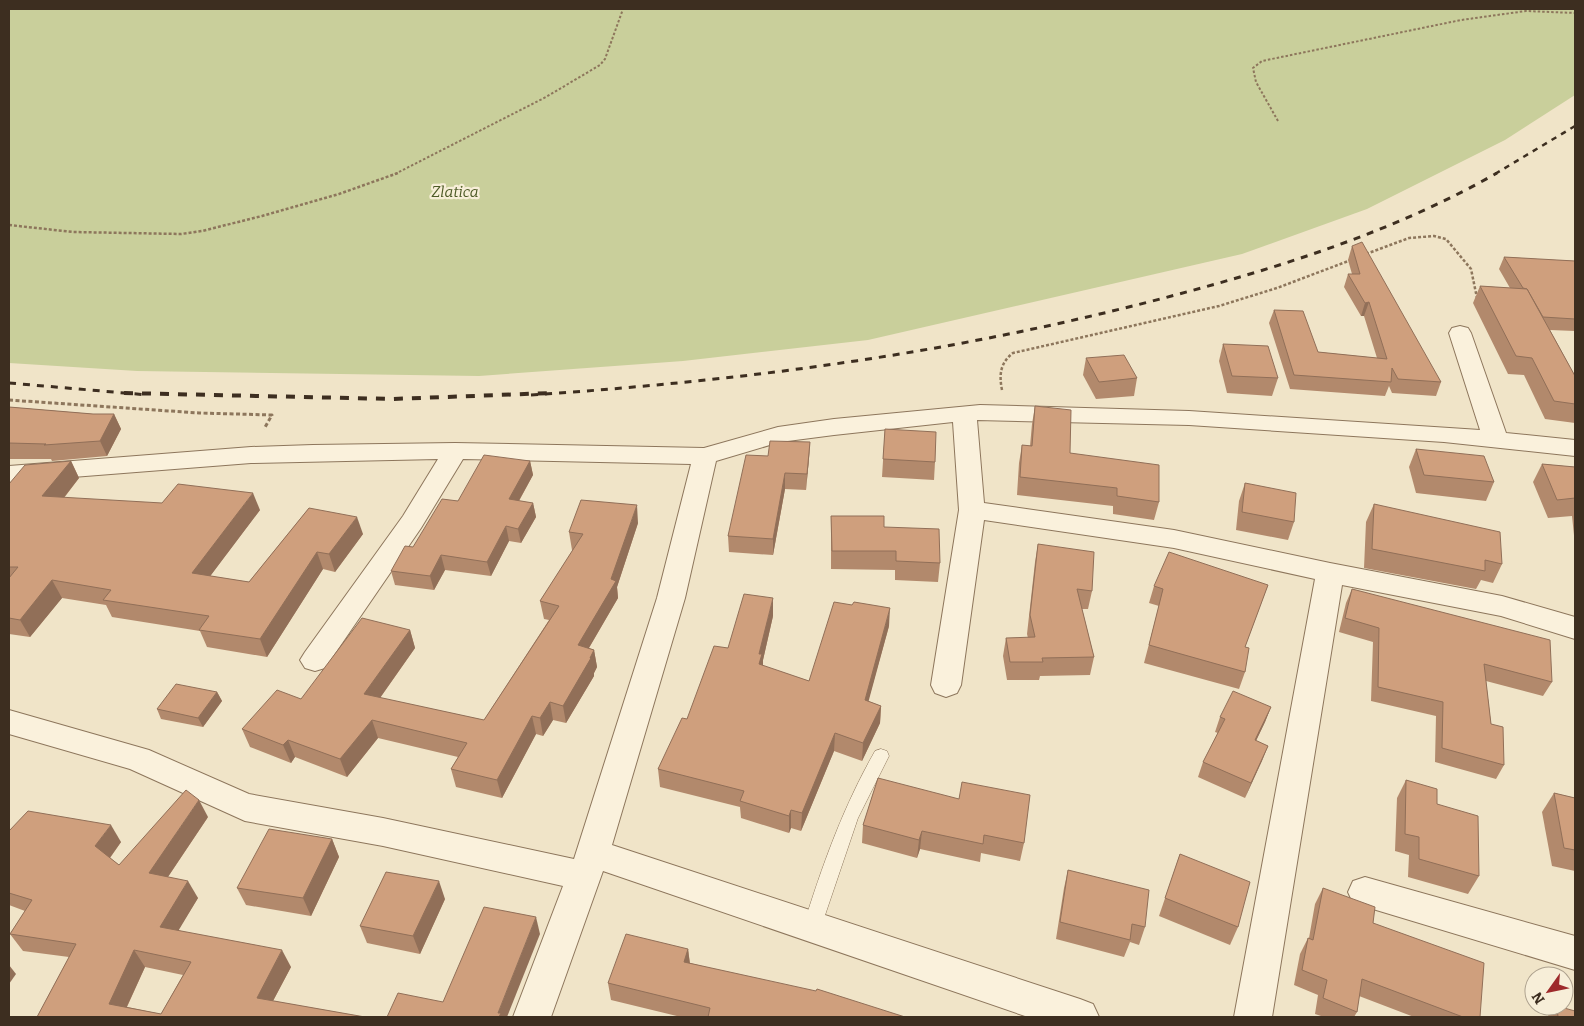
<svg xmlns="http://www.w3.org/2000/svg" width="1584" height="1026" font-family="Bitter,serif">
  <rect width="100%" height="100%" fill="#f0e4c8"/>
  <!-- green -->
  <polygon fill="#c9cf9b" points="9,9 1575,9 1575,95 1505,140 1367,209 1242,254 868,340 683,361 479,376 137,371 9,363"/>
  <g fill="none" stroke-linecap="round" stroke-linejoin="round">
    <!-- service casing -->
    <g stroke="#8d765c" stroke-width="1">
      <path id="service" d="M881,749l6,2 2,5 -31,62 -37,109 -2,6 -7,2 -7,-2 -2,-6c19,-61 40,-120 72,-176z"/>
    </g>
    <!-- minor casing -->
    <g stroke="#8d765c" stroke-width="2">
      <g id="minor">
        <polygon points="1460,326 1468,328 1471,333 1506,433 1575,440 1575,456 1444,442 1189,425 977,420 984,503 1174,530 1330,563 1502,596 1575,617 1575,639 1501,616 1342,585 1272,1017 1234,1017 1315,579 1174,548 984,520 961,685 957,693 946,697 935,693 931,685 959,510 953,422 834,435 780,442 716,461 685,598 612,845 1080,999 1093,1004 1099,1017 1028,1017 603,871 551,1017 513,1017 563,886 383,846 245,821 130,769 9,734 9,710 149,750 249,794 383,818 574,859 657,598 691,464 463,459 421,528 325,668 315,671 305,668 300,660 305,652 403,516 438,459 251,463 9,482 9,466 251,447 313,445 455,443 704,448 778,427 834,419 980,405 1189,411 1480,430 1449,333 1452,328"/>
        <polygon points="1365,877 1575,936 1575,970 1353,903 1348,892 1353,881"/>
      </g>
    </g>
    <!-- path-far2 -->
    <g stroke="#8d765c" stroke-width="2" stroke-dasharray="2.5 2" stroke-linecap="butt">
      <polyline points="1278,121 1256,82 1253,68 1262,61 1461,20 1526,11 1575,13"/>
      <polyline points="395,174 546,97 600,65 605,59 623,9"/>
    </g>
    <!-- path-far1 -->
    <g stroke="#8d765c" stroke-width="2.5" stroke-dasharray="3 2" stroke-linecap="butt">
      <polyline points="9,225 73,232 181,234 202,231 262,216 339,194 398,173"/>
      <polyline points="1366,254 1409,238 1434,236 1446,239 1471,269 1477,298"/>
      <path d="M1002,390c-3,-15 -2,-27 11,-37l206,-47 58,-18 74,-28"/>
    </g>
    <!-- path -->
    <polyline stroke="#8d765c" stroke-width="3" stroke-dasharray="4 2.5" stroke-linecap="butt" points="9,400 199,413 272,415 264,429"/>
    <!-- service -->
    <use href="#service" fill="#faf1dc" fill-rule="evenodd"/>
    <!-- minor -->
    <use href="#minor" fill="#faf1dc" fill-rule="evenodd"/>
    <!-- rail-far2 -->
    <polyline stroke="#3d2e20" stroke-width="2.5" stroke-dasharray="5.5 5.5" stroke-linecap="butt" points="1495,174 1575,126"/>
    <!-- rail-far1 -->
    <g stroke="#3d2e20" stroke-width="3" stroke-dasharray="7 7" stroke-linecap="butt">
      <polyline points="9,383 148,395"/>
      <path d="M531,395c223,-15 432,-43 648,-101 109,-29 220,-65 318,-121"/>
    </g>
    <!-- rail -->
    <polyline stroke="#3d2e20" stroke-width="4" stroke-dasharray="9 9" stroke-linecap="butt" points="124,393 393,399 551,393"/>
  </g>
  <!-- wall -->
  <g fill="#b2896c" fill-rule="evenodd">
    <polygon points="1352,246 1441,382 1436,396 1392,393 1389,386 1385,396 1290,389 1269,323 1274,310 1318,352 1377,358 1364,316 1361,316 1344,287 1348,274 1352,274 1348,260"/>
    <polygon points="1504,257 1575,261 1575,331 1550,330 1575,376 1575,423 1545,419 1524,375 1508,374 1473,303 1480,286 1510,288 1499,269"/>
    <polygon points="1223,344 1278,378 1272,396 1227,393 1219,361"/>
    <polygon points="1086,358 1137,378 1134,396 1096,399 1083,375"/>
    <polygon points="1035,406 1070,453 1159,502 1154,520 1113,514 1113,506 1017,495 1019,463 1022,445 1030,446 1032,424"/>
    <polygon points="9,407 93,414 114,414 121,429 107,456 52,461 51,459 9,459"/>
    <polygon points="885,429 935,462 934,480 882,477"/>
    <polygon points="810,442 809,458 806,490 785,489 773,555 729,552 728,536 768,456"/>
    <polygon points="1416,449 1494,482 1486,501 1416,493 1409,467"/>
    <polygon points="71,461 79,478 64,498 260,510 210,576 249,582 309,508 363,534 335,572 323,569 267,657 207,647 200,631 112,617 106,605 62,598 30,637 9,634 9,484"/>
    <polygon points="530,461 533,475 519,501 533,503 536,517 521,543 509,541 491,576 445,570 434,590 395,585 391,571 458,501"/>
    <polygon points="1542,464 1575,467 1575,545 1572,516 1548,518 1533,482"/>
    <polygon points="1245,483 1294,522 1288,540 1236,530 1239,501"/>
    <polygon points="1374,504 1502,564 1493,583 1481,580 1476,589 1364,568 1366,522"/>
    <polygon points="831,516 884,527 940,563 938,582 895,580 895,570 831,569"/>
    <polygon points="638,523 617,587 618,598 589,648 594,650 597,667 594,673 594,676 566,723 553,720 543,736 536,734 502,798 456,787 451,769 458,757 378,738 347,777 295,757 291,763 250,747 242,729 301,699 410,630 415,648 380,698 484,720 549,620 544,619 540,601 573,550 572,550 569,532"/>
    <polygon points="1038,544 1092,591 1088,609 1082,609 1094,657 1090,675 1040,676 1039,680 1007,680 1003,656 1006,638 1028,638 1027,634 1035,562"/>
    <polygon points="1268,585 1245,647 1245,672 1239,689 1144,663 1159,606 1149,603 1154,586"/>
    <polygon points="1352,589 1552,682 1543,696 1486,681 1491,724 1504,765 1496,779 1435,762 1436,716 1371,701 1373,642 1339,632 1346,603"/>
    <polygon points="773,616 763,660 763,666 809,681 889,626 868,701 881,706 880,723 862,761 834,751 801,831 791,828 789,833 741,818 740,807 660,787 658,769 687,719 728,648"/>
    <polygon points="217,692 222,701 203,727 161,719 157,709"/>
    <polygon points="1271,707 1265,722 1256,741 1268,746 1245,798 1198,777 1203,762 1218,733 1215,732 1220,717"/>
    <polygon points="878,778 1024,843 1020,861 981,853 980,862 920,849 917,858 862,843 863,825"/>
    <polygon points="1406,780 1437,804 1479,876 1468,894 1408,877 1409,855 1395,851 1397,798"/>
    <polygon points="1554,793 1575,798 1575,871 1552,866 1542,812"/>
    <path d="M208,817l-40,60 30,21 -20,32 113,37 -18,34 92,16h-328l32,-60 -46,-6 -13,-17 15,-23 -16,-6v-74l112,11 -11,16 9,7zM145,967l38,8 -22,39 -34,-7z"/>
    <polygon points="332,839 339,857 311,916 246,905 237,888"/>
    <polygon points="1180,854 1238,927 1230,945 1159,916"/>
    <polygon points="1068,870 1145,927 1139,945 1130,942 1124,957 1056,939 1064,888"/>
    <polygon points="1323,888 1373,923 1480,1017 1414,1017 1359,996 1357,1012 1354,1017 1324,1017 1315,1014 1318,995 1294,985 1300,954 1308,938 1309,938 1315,904"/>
    <polygon points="445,899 420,954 367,943 360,926"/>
    <polygon points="688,949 690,963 905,1017 681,1017 611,1000 608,983"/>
    <polygon points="1556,1006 1575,1017 1547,1017"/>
  </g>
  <!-- shaded-wall -->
  <g fill="#916f58">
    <polygon points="1369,302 1364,316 1361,316 1365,303"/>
    <polygon points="114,414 121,429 107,456 100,441"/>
    <polygon points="810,442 809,458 806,490 807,474"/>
    <polygon points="71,461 79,478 51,514 42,496"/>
    <polygon points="530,461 533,475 512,513 509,499"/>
    <polygon points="785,473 785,489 773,555 773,539"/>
    <polygon points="253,493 260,510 199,591 192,573"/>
    <polygon points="533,503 536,517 521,543 518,529"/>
    <polygon points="637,505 638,523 617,587 618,598 580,663 578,645 611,579"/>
    <polygon points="357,517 363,534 335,572 329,554"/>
    <polygon points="506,526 509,541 491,576 487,562"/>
    <polygon points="317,552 323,569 267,657 260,639"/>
    <polygon points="441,555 445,570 434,590 430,576"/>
    <polygon points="52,580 62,598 30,637 20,620"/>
    <polygon points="773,598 773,616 763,660 763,672 759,664 759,654"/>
    <polygon points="890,608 889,626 864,718 865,700"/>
    <polygon points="410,630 415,648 370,712 364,694"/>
    <polygon points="594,650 597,667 594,673 594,676 566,723 563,706"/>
    <polygon points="217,692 222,701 203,727 198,718"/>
    <polygon points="550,702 553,720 543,736 540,718"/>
    <polygon points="881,706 880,723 862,761 863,743"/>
    <polygon points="1271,707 1265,722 1249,755 1255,740"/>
    <polygon points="532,716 536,734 502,798 497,780"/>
    <polygon points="372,720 378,738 347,777 340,759"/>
    <polygon points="835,733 834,751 801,831 802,813"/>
    <polygon points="288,740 295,757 291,763 283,745"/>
    <polygon points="1268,746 1262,761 1245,798 1251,783"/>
    <polygon points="199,800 208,817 159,890 149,873"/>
    <polygon points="791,810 791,828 789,833 789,816"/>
    <polygon points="111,825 121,842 106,863 95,846"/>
    <polygon points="922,831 920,849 917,858 919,840"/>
    <polygon points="332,839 339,857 311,916 303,898"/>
    <polygon points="188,881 198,898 171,943 160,927"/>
    <polygon points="439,881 445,899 420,954 413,936"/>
    <polygon points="536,917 540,934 507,1017 499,1017 498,1013"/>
    <polygon points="688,949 690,966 684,962"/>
    <polygon points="134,950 145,967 122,1017 109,1004"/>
    <polygon points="282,950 291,967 266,1014 257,998"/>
    <polygon points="9,965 16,974 9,984"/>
  </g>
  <!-- building -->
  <g fill="#cf9f7d" stroke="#916f58" fill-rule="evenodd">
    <polygon points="1362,242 1441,382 1398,379 1392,368 1391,382 1294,375 1274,310 1303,311 1318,352 1387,359 1369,302 1365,303 1348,274 1360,274 1352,246"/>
    <polygon points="1504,257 1575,261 1575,319 1543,317 1527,289 1523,288"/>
    <polygon points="1480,286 1527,289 1575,376 1575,404 1554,401 1532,358 1516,356"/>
    <polygon points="1223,344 1268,346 1278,378 1232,376"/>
    <polygon points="1124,355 1137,378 1099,382 1086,358"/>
    <polygon points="1035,406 1071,410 1070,453 1159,465 1159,502 1117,496 1117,488 1020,477 1022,445 1032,446"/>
    <polygon points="9,407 93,414 114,414 100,441 44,445 46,444 9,443"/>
    <polygon points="885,429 936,432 935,462 883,459"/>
    <polygon points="770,441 810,442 807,474 785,473 773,539 728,536 746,455 768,456"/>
    <polygon points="1416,449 1484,456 1494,482 1424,475"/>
    <polygon points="484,455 530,461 509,499 533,503 518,529 506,526 487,562 441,555 430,576 391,571 405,546 413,547 442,499 458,501"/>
    <polygon points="71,461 42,496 162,503 178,484 253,493 192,573 249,582 309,508 357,517 329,554 317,552 260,639 199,630 209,616 103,600 111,590 52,580 20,620 9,618 9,578 18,567 9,567 9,484 25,465"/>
    <polygon points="1542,464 1575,467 1575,498 1557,500"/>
    <polygon points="1245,483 1296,493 1294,522 1242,512"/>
    <polygon points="581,500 637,505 611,579 616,581 578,645 594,650 590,658 591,658 563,706 550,702 540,718 532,716 497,780 451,769 467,743 372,720 340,759 288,740 283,745 242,729 277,690 301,699 362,618 410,630 364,694 484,720 559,606 540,601 583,534 569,532"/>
    <polygon points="1374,504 1500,532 1502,564 1485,560 1485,571 1372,549"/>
    <polygon points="831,516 884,516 884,527 939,529 940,563 896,561 896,551 832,551"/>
    <polygon points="1038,544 1094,552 1092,591 1077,589 1094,657 1042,658 1043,662 1010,662 1006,638 1035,637 1030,615"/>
    <polygon points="1169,552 1268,585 1245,647 1249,648 1245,672 1149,645 1163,589 1154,586"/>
    <polygon points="1352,589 1550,640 1552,682 1484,664 1491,724 1503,727 1504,765 1442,748 1443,702 1378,687 1379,628 1345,618"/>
    <polygon points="744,594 773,598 759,654 762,654 759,664 809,681 834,602 852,605 854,602 890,608 865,700 881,706 863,743 835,733 802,813 791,810 789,816 740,801 744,791 658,769 682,718 687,719 714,646 728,648"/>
    <polygon points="176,684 217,692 198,718 157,709"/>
    <polygon points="1233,691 1271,707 1255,740 1268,746 1251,783 1203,762 1225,719 1220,717"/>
    <polygon points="878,778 959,799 962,782 1030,795 1024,843 984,835 983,844 922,831 919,840 863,825"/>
    <polygon points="1406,780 1437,789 1437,804 1478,816 1479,876 1419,859 1419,837 1405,834"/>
    <path d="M186,790l13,10 -50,73 39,8 -28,46 122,23 -25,48 108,19h-328l39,-73 -66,-10 22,-34 -23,-7v-62l19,-20 83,14 -16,21 24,19zM134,950l57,12 -30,52 -52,-10z"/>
    <polygon points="1554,793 1575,798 1575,850 1564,848"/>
    <polygon points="269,829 332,839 303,898 237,888"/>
    <polygon points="1180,854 1250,882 1238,927 1165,898"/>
    <polygon points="1068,870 1149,890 1145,927 1132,924 1130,940 1060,922"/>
    <polygon points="386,872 439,881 413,936 360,926"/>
    <polygon points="1323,888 1375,907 1373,923 1484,963 1480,1017 1463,1017 1362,979 1357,1012 1323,998 1327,980 1302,970 1308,938 1313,940"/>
    <polygon points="484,907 536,917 498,1013 501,1013 499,1017 387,1017 398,993 443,1002"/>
    <polygon points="626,934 688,949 684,962 816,991 817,989 905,1017 708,1017 710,1008 608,983"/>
    <polygon points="1557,1006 1575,1011 1575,1017 1558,1017"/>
  </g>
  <g text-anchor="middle" stroke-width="4.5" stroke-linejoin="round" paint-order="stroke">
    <!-- far-park labels -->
    <g font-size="15" font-style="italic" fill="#4d5a26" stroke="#f7eed8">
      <text x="455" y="197">Zlatica</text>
    </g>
  </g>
  <!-- border -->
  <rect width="1584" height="1026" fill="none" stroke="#3d2e20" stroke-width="20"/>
  <!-- north arrow -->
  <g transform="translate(1549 991) rotate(237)"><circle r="24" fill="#f7eed8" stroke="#ada18e"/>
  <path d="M0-4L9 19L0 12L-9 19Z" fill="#9e2a2b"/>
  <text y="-8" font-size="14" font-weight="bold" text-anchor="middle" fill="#3d2e20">N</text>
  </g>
</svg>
